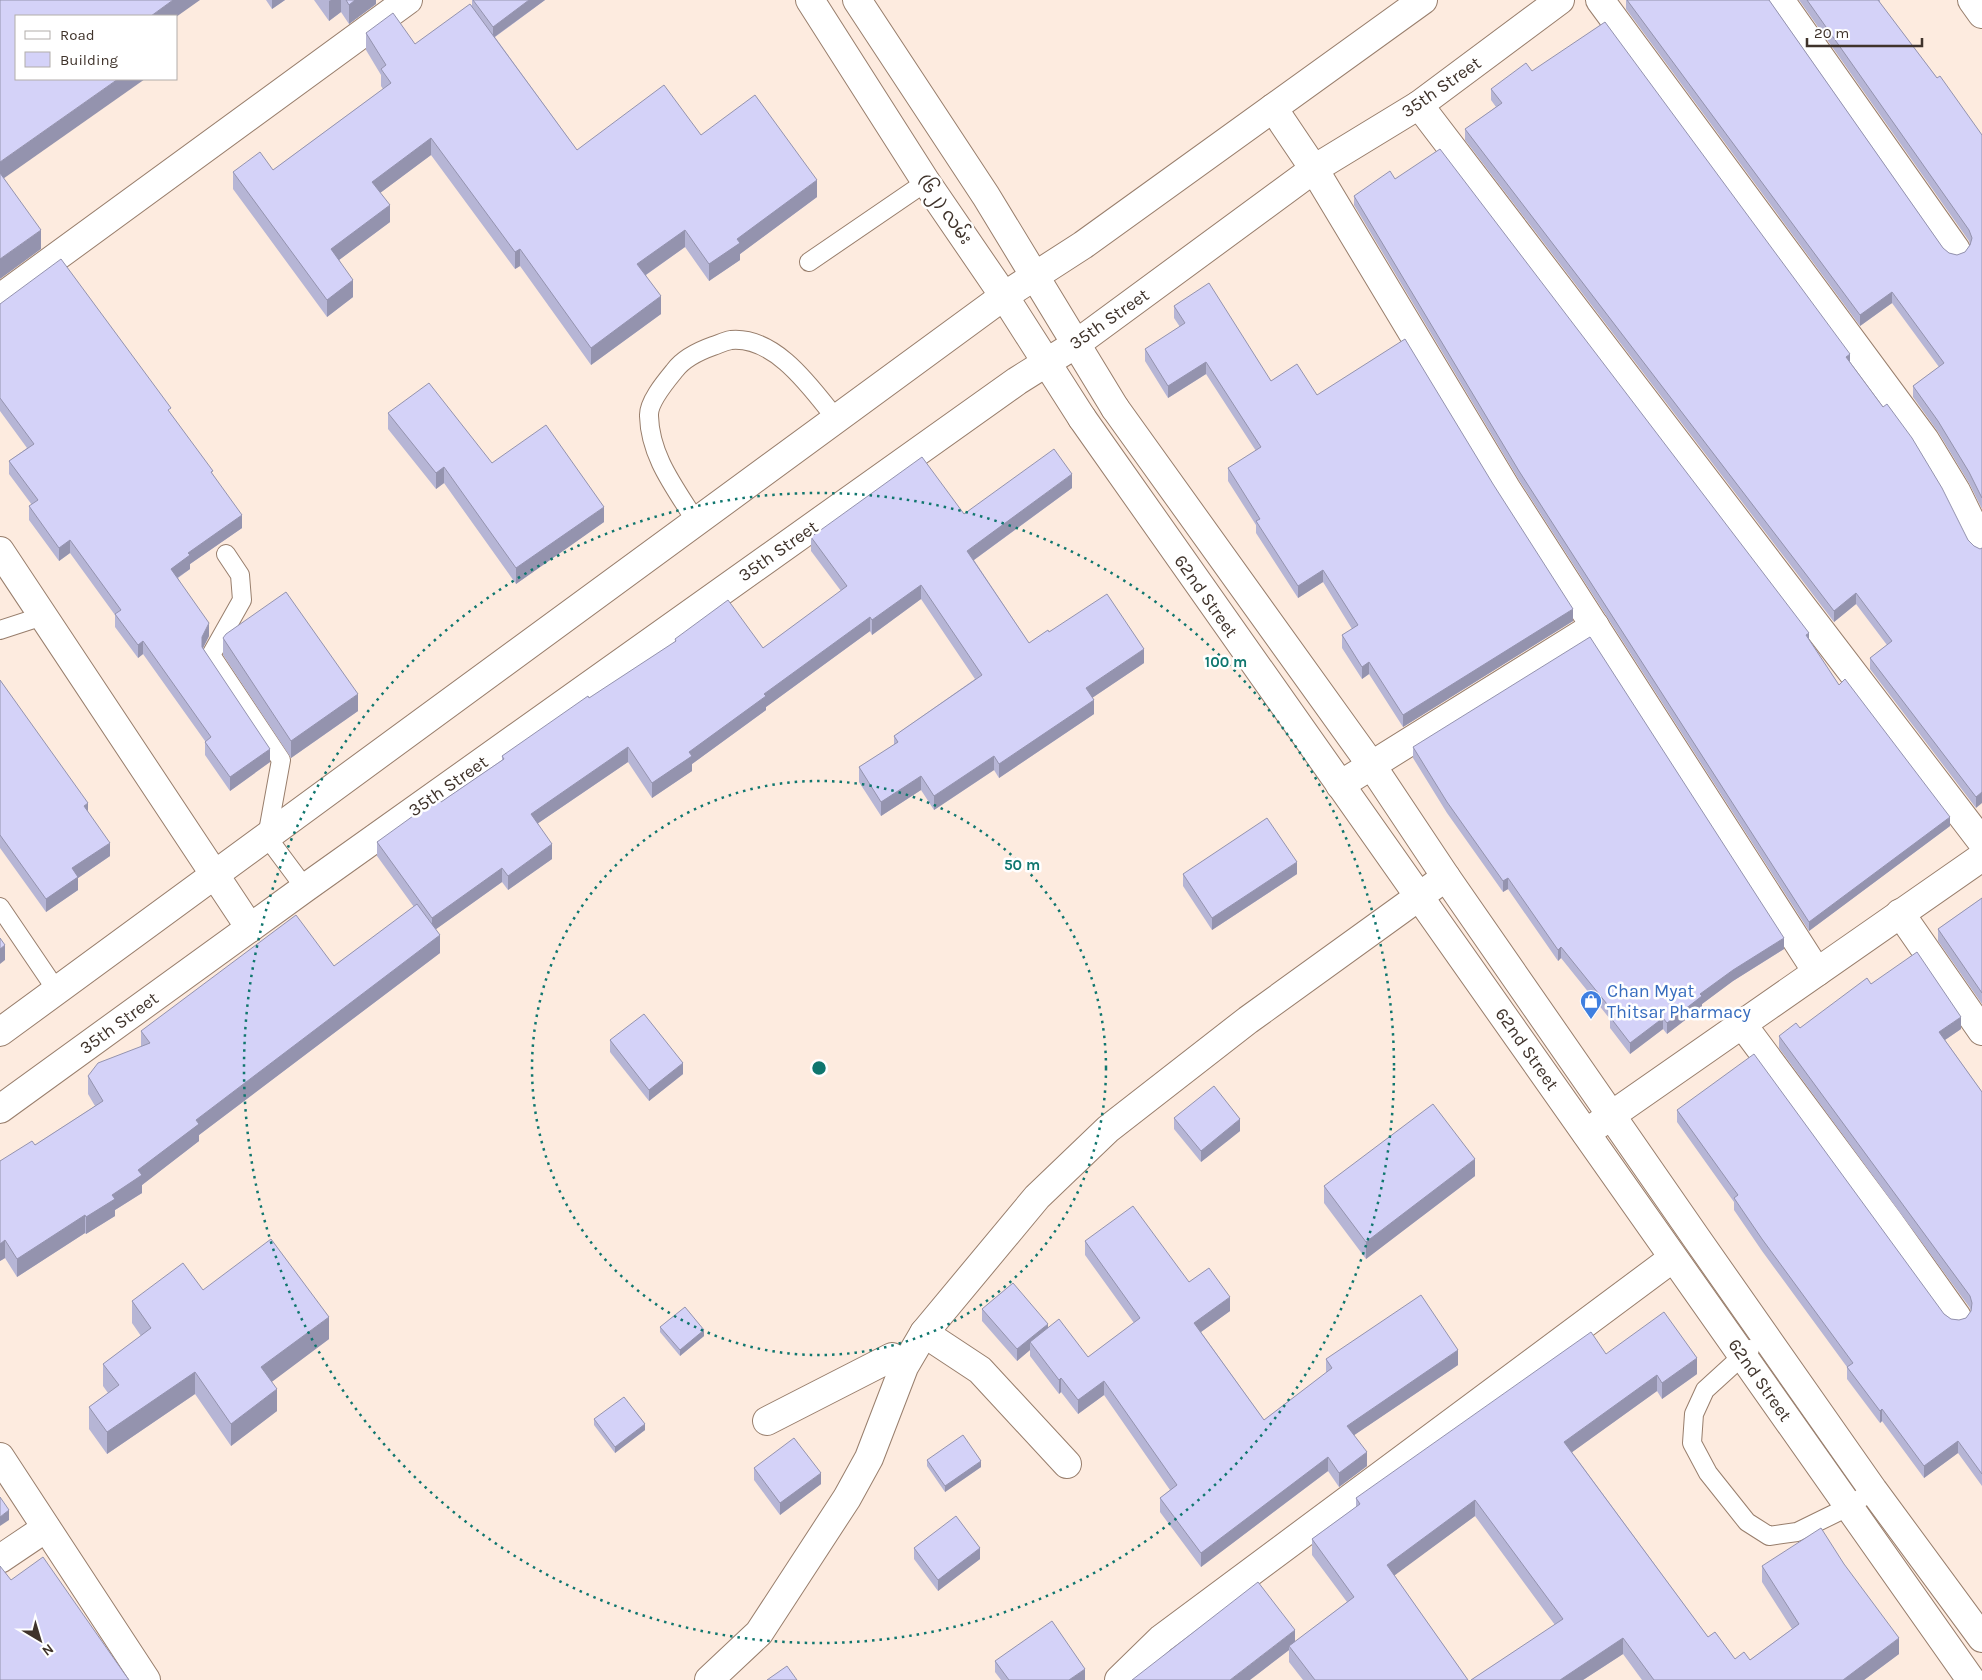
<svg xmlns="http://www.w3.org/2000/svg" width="1982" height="1680" font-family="Karla,'Noto Sans Myanmar',sans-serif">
  <rect width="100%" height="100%" fill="#fdebdf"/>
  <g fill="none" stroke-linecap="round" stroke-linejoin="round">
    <!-- lane casing -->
    <g stroke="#987e6c" stroke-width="20">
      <g id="lane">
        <polyline points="809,262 926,182"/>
        <path d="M697,523c-21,-34 -47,-66 -48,-107 -1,-14 17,-35 26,-46 9,-12 24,-19 38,-24 6,-2 12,-5 18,-6 45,-4 81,49 106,80"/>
        <polyline points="226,554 240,575 242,600 211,655 281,760 267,837 305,888"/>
        <polyline points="0,630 43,616"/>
        <polyline points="0,907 57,991"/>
        <polyline points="1750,1349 1705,1390 1694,1414 1692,1443 1708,1473 1747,1522 1769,1536 1797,1532 1848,1507 1873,1490"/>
      </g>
    </g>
    <!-- street casing -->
    <g stroke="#987e6c" stroke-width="30">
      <g id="street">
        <polyline points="1600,0 1925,440 1956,491 1982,544"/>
        <polyline points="1780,0 1956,250"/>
        <polyline points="1972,0 1982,14"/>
        <polyline points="1419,105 1982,842"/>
        <polyline points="1273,108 1314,169 1506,488 1817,972"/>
        <polyline points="0,298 408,0"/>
        <polyline points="0,551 250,928"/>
        <polyline points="1340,785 1595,626"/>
        <polyline points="1900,913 1982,1031"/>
        <polyline points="1742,1024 1888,1220 1957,1317"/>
        <polyline points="1586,1133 1982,857"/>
        <polyline points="924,1333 980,1370 1067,1464"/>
        <polyline points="767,1421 892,1357"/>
        <polyline points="0,1457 146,1680"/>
        <polyline points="0,1559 46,1528"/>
        <polyline points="709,1680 759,1633 847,1498 869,1458 904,1367 924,1333 1037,1197 1108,1129 1248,1020 1446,877"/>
        <polyline points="1119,1680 1161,1639 1673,1258"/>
      </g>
    </g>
    <!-- secondary casing -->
    <g stroke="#987e6c" stroke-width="30">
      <g id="secondary">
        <polyline points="1115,408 1372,766 1446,877 1697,1239 1873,1490 1982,1638"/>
        <polyline points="1082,418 1971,1680"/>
      </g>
    </g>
    <!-- primary casing -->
    <g stroke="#987e6c" stroke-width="30">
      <g id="primary">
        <polyline points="810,0 926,182 1004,296 1082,418"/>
        <polyline points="857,0 986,196 1115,408"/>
        <polyline points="0,1032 1004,296 1083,245 1423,0"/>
        <polyline points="0,1109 305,888 1017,381 1076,344 1314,169 1419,105 1560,0"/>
      </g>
    </g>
    <!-- lane -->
    <use href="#lane" stroke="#fff" stroke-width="18"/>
    <!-- street -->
    <use href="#street" stroke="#fff" stroke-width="28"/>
    <!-- secondary -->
    <use href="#secondary" stroke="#fff" stroke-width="28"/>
    <!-- primary -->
    <use href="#primary" stroke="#fff" stroke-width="28"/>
  </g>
  <!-- wall -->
  <g fill="#b6b5d5">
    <polygon points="266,0 285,0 272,9"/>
    <polygon points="314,0 376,0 376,4 349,24 341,12 329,21"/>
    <polygon points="472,0 545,0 495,37 577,150 701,135 817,197 740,254 740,260 709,281 685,247 646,275 661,314 591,365 520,266 515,269 431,155 380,193 390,222 339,260 353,297 327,317 233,189 233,172 273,170 383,89 381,86 381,75 366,50 366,33 415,44 472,5"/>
    <polygon points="1626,0 1769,0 1943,248 1949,253 1957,255 1965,252 1970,245 1969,241 1799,0 1880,0 1880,3 1937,78 1982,135 1982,509 1969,483 1938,432 1913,397 1913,386 1939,367 1892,303 1860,326 1626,9"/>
    <polygon points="1532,71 1850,362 1968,540 1974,546 1980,549 1976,808 1870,669 1870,658 1887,645 1856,604 1834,622 1465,140 1465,129 1496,107 1491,100 1491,89"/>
    <polygon points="1395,179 1809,640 1839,685 1950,826 1809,931 1519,480 1354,205 1354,196"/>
    <polygon points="0,304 171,414 213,475 242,528 190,564 190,569 178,578 209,636 203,648 270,762 230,791 205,755 205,741 143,654 138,658 115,627 115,615 70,553 59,561 29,520 29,506 32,505 9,474 9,461 27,448 0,411"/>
    <polygon points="1174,306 1271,381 1317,395 1573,621 1403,727 1369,674 1362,679 1342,648 1342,635 1352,629 1323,582 1298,598 1256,533 1256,525 1228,481 1228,468 1256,451 1206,374 1168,398 1145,361 1145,349 1180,327 1174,318"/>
    <polygon points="388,413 492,463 604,522 516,584 444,483 436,489 388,429"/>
    <polygon points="1072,488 974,560 1029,643 1049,632 1144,663 1092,698 1094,714 999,778 994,770 934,810 921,790 881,816 859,782 859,767 894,745 894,736 975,679 921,599 872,635 870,631 766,707 766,710 692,764 692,771 652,798 628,762 537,824 552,859 508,890 502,882 436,929 440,953 199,1135 199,1141 142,1185 142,1193 115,1210 115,1216 86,1234 85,1233 17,1277 5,1258 0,1261 0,1161 35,1145 95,1106 88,1094 88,1076 141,1047 141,1031 334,966 414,907 377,856 377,842 441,802 502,760 502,756 675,642 675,639 763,648 841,591 811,551 811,537 964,514"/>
    <polygon points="223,638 358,711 291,758 223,655"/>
    <polygon points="0,680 88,813 110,856 78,878 78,890 46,912 0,848"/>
    <polygon points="1413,747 1784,949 1733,981 1702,1004 1702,1007 1667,1034 1663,1029 1630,1054 1610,1028 1610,1019 1561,958 1558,961 1508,889 1503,892 1447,813 1413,758"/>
    <polygon points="1183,874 1297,874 1212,930 1183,886"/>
    <polygon points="1982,898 1982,1004 1938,941 1938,929"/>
    <polygon points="1871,984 1961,1029 1945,1040 1982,1092 1982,1486 1958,1453 1924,1478 1882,1421 1880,1423 1847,1379 1847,1367 1762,1251 1734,1210 1734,1202 1677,1122 1677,1110 1951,1319 1959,1320 1966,1318 1971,1311 1970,1308 1779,1048 1779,1036 1800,1028"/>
    <polygon points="610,1040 683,1074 649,1101 610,1052"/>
    <polygon points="1174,1118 1240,1131 1201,1162 1174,1129"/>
    <polygon points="1475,1176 1366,1259 1324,1203 1324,1186"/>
    <polygon points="1085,1241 1189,1282 1230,1311 1201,1332 1264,1420 1326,1373 1326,1359 1458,1365 1354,1435 1367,1466 1339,1487 1328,1471 1201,1567 1160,1512 1160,1498 1170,1490 1104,1395 1078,1414 1061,1392 1059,1394 1030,1356 1030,1350 1017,1361 982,1321 982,1309 1048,1328 1088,1357 1134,1323 1085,1255"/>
    <polygon points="203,1290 329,1339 271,1382 277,1411 231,1446 195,1394 107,1454 89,1429 89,1407 108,1393 103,1386 103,1364 141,1336 132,1323 132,1301"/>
    <polygon points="660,1327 704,1336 680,1356 660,1332"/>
    <polygon points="1606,1354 1697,1374 1662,1399 1657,1391 1572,1452 1708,1637 1735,1659 1750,1660 1792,1629 1762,1582 1762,1566 1899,1654 1864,1680 1642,1680 1623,1654 1583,1680 1471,1680 1555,1625 1475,1516 1394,1575 1468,1680 1303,1680 1289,1662 1289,1650 1250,1680 1295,1642 1347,1602 1312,1555 1312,1539 1356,1507 1356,1498"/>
    <polygon points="594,1419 645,1430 615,1453 594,1425"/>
    <polygon points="927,1460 981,1467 945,1492 927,1466"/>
    <polygon points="754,1468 821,1484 780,1515 754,1480"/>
    <polygon points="914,1548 980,1559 938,1591 914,1559"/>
    <polygon points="995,1661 1085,1680 1001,1680 995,1672"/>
  </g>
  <!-- shaded-wall -->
  <g fill="#9493ae">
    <polygon points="173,0 200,0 176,17 176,16 151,16"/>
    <polygon points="272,0 285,0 272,9"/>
    <polygon points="331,0 341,0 341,12 329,21 329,1"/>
    <polygon points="355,0 376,0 376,4 349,24 349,5"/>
    <polygon points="529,0 545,0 493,38 493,27"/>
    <polygon points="118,79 145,79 0,181 0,162"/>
    <polygon points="431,138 431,155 372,199 372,182"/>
    <polygon points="817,180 817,197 740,254 740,260 709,281 709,264 737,239"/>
    <polygon points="390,205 390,222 331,266 331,249"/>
    <polygon points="41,230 41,249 0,279 0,259"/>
    <polygon points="685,230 685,247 637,281 637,264"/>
    <polygon points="520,249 520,266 515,269 515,252"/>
    <polygon points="353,280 353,297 327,317 327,300"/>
    <polygon points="1892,292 1892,303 1860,326 1860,315"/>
    <polygon points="661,296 661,314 591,365 591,348"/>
    <polygon points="1850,354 1850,365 1846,357"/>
    <polygon points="1206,362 1206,374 1168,398 1168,386"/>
    <polygon points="444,467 444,483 436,489 436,473"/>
    <polygon points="1072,474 1072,488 967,565 967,551"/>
    <polygon points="604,507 604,522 516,584 516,568"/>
    <polygon points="242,515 242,528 190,564 190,569 171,582 171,569 188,553"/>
    <polygon points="70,540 70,553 59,561 59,548"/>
    <polygon points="1323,570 1323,582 1298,598 1298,586"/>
    <polygon points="921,585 921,599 872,635 872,620"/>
    <polygon points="1856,593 1856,604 1834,622 1834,611"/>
    <polygon points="1573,609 1573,621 1403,727 1403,715"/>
    <polygon points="870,617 870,631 766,707 766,710 692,764 692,771 652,798 652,783 689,752 764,694"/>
    <polygon points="209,623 209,636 202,650 202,637"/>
    <polygon points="1809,633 1809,642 1806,635"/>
    <polygon points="143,641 143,654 138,658 138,645"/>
    <polygon points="1144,649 1144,663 1086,702 1086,688"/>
    <polygon points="1369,662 1369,674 1362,679 1362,667"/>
    <polygon points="358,694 358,711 291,758 291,741"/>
    <polygon points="1094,700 1094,714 999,778 999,764"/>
    <polygon points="628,747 628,762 531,828 531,814"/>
    <polygon points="270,749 270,762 230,791 230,777"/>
    <polygon points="994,756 994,770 934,810 934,796"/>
    <polygon points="921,776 921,790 881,816 881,802"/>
    <polygon points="1982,792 1982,803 1976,808 1976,797"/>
    <polygon points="88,803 88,816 84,806"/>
    <polygon points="1950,817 1950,826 1809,931 1809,922"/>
    <polygon points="110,843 110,856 78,878 78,890 46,912 46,899 72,868"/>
    <polygon points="552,844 552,859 508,890 508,876"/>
    <polygon points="1297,862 1297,874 1212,930 1212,918"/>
    <polygon points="502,868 502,882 432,932 432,918"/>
    <polygon points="1508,878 1508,889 1503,892 1503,881"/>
    <polygon points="440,935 440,953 199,1135 199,1141 142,1185 142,1193 115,1210 115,1216 86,1234 86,1217 112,1195 138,1170 196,1120"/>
    <polygon points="1784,938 1784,949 1733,981 1702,1004 1702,1007 1667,1034 1667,1023 1700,994 1733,970"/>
    <polygon points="5,945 5,960 0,964 0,949"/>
    <polygon points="1561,947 1561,958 1558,961 1558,950"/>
    <polygon points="1961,1017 1961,1029 1939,1044 1939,1032"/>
    <polygon points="1663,1018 1663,1029 1630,1054 1630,1043"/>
    <polygon points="683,1063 683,1074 649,1101 649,1090"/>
    <polygon points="1240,1119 1240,1131 1201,1162 1201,1151"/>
    <polygon points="1475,1159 1475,1176 1366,1259 1366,1242"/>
    <polygon points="85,1215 85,1233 17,1277 17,1259"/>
    <polygon points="5,1240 5,1258 0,1261 0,1244"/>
    <polygon points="1230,1297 1230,1311 1194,1337 1194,1323"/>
    <polygon points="329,1317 329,1339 261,1390 261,1367"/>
    <polygon points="1048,1324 1048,1335 1030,1342 1030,1350 1017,1361 1017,1349"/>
    <polygon points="704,1330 704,1336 680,1356 680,1350"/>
    <polygon points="1458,1350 1458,1365 1347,1440 1347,1426"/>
    <polygon points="1697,1358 1697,1374 1662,1399 1662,1383"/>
    <polygon points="195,1372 195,1394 107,1454 107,1432"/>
    <polygon points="1657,1375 1657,1391 1564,1458 1564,1442"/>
    <polygon points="1061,1378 1061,1392 1059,1394 1059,1380"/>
    <polygon points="1104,1381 1104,1395 1078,1414 1078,1400"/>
    <polygon points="277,1389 277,1411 231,1446 231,1424"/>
    <polygon points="1882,1409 1882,1421 1880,1423 1880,1411"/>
    <polygon points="645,1424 645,1430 615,1453 615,1447"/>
    <polygon points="1958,1441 1958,1453 1924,1478 1924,1466"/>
    <polygon points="1367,1452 1367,1466 1339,1487 1339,1473"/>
    <polygon points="1328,1457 1328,1471 1201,1567 1201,1553"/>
    <polygon points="981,1461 981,1467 945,1492 945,1486"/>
    <polygon points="821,1473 821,1484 780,1515 780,1503"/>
    <polygon points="1475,1500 1475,1516 1387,1581 1387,1565"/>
    <polygon points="9,1510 9,1520 0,1526 0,1517"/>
    <polygon points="980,1548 980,1559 938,1591 938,1580"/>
    <polygon points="1295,1630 1295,1645 1289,1646 1289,1650 1250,1680 1230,1680"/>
    <polygon points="1623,1638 1623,1654 1583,1680 1560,1680"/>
    <polygon points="1899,1638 1899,1654 1864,1680 1843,1680"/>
    <polygon points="1085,1669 1085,1680 1069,1680"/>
  </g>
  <!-- building -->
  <g fill="#d4d2f8" stroke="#9493ae">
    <polygon points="0,0 173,0 151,16 16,16 16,79 118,79 0,162"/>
    <polygon points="346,0 355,0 349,5"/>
    <polygon points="473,0 529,0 493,27"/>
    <polygon points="1627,0 1769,0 1943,248 1949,253 1957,255 1965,252 1970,245 1972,238 1969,230 1807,0 1878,0 1937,78 1940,76 1982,135 1982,498 1969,472 1938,421 1913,386 1944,363 1892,292 1860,315"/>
    <polygon points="470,4 577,150 664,85 701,135 755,95 817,180 737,239 740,243 709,264 685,230 637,264 661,296 591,348 520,249 515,252 431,138 372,182 390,205 331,249 353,280 327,300 233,172 260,152 273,170 391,83 381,69 386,65 366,33 393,13 415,44"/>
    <polygon points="1605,22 1850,354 1846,357 1883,407 1887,404 1912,438 1942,488 1968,540 1974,546 1980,549 1982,548 1982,792 1976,797 1870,658 1892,641 1856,593 1834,611 1465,129 1502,103 1491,89 1526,63 1532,71"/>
    <polygon points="1440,149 1809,633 1806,635 1839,685 1845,679 1950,817 1809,922 1519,471 1354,196 1390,171 1395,179"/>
    <polygon points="0,173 41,230 0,259"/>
    <polygon points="61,259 171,408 168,410 213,471 211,472 242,515 188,553 190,555 171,569 209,623 202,637 202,647 270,749 230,777 205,742 211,737 143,641 138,645 115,614 121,610 70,540 59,548 29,506 38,500 9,461 34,444 0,398 0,304"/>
    <polygon points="1209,283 1271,381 1297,364 1317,395 1405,339 1493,484 1573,609 1403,715 1369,662 1362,667 1342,635 1358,625 1323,570 1298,586 1256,521 1260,519 1228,468 1261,447 1206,362 1168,386 1145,349 1185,323 1174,306"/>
    <polygon points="429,383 492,463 546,425 604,507 516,568 444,467 436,473 388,413"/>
    <polygon points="1054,449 1072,474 967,551 1029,643 1048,630 1049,632 1107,594 1144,649 1086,688 1094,700 999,764 994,756 934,796 921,776 881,802 859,767 898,742 894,736 982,675 921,585 872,620 870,617 764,694 766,696 689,752 692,756 652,783 628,747 531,814 552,844 508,876 502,868 432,918 377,842 438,798 441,802 504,759 502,756 588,696 589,698 676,641 675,639 728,600 763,648 847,586 811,537 922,457 964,514"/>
    <polygon points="286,592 358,694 291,741 223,638 226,634"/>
    <polygon points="1590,637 1784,938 1733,970 1700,994 1702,996 1667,1023 1663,1018 1630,1043 1610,1017 1615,1014 1561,947 1558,950 1508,878 1503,881 1447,802 1413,747"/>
    <polygon points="0,680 88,803 84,806 110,843 72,868 78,877 46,899 0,835"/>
    <polygon points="1267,818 1297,862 1212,918 1183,874"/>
    <polygon points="1982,898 1982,993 1938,929"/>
    <polygon points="417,904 440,935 196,1120 199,1124 138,1170 142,1175 112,1195 115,1199 86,1217 85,1215 17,1259 5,1240 0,1244 0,1161 32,1141 35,1145 103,1101 88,1076 98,1063 150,1043 141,1031 296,915 334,966"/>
    <polygon points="0,938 5,945 0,949"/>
    <polygon points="1917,952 1961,1017 1939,1032 1982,1092 1982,1474 1958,1441 1924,1466 1882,1409 1880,1411 1847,1367 1853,1363 1762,1239 1734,1198 1738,1195 1677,1110 1754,1054 1944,1314 1951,1319 1959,1320 1966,1318 1971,1311 1972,1303 1970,1296 1779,1036 1796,1023 1800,1028 1867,978 1871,984"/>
    <polygon points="644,1014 683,1063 649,1090 610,1040"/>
    <polygon points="1214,1086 1240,1119 1201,1151 1174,1118"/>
    <polygon points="1433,1104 1475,1159 1366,1242 1324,1186"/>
    <polygon points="1133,1206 1189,1282 1209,1268 1230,1297 1194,1323 1264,1420 1332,1368 1326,1359 1421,1295 1458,1350 1347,1426 1367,1452 1339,1473 1328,1457 1201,1553 1160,1498 1177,1485 1104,1381 1078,1400 1061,1378 1059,1380 1030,1342 1059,1319 1088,1357 1140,1318 1085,1241"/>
    <polygon points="271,1239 329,1317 261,1367 277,1389 231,1424 195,1372 107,1432 89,1407 119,1385 103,1364 151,1328 132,1301 183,1263 203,1290"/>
    <polygon points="1013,1283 1048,1324 1017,1349 982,1309"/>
    <polygon points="685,1307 704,1330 680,1350 660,1327"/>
    <polygon points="1664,1312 1697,1358 1662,1383 1657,1375 1564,1442 1708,1637 1715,1632 1735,1659 1744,1652 1750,1660 1799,1624 1762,1566 1821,1528 1844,1564 1899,1638 1843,1680 1654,1680 1623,1638 1560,1680 1471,1680 1563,1619 1475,1500 1387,1565 1468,1680 1315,1680 1289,1646 1354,1597 1312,1539 1360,1504 1356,1498 1591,1332 1606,1354"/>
    <polygon points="624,1397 645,1424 615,1447 594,1419"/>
    <polygon points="963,1435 981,1461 945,1486 927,1460"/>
    <polygon points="794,1438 821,1473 780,1503 754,1468"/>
    <polygon points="0,1497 9,1510 0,1517"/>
    <polygon points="956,1516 980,1548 938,1580 914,1548"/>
    <polygon points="43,1557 124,1673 129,1680 0,1680 0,1566 11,1580"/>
    <polygon points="1258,1582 1295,1630 1230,1680 1132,1680"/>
    <polygon points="1052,1621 1085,1669 1069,1680 1009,1680 995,1661"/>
    <polygon points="787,1666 797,1680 767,1680"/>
  </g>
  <!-- distance rings -->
  <g fill="none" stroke="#0f766e" stroke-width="2.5" stroke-dasharray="2.5 5">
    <circle cx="819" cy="1068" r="287"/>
    <circle cx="819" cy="1068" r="575"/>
  </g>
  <!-- icons -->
  <defs>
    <g id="shop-pin" transform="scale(1.125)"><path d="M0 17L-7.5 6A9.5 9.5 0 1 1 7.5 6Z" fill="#3f7fe0" stroke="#fff"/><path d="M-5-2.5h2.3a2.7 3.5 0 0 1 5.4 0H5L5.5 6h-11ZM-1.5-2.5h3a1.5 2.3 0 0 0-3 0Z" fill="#fff"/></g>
  </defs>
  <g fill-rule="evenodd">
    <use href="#shop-pin" x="1591" y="1001"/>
  </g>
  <g text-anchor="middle" stroke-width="5" stroke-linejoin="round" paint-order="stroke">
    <!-- street labels -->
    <g font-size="18" fill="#3f332b" stroke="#fff">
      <text transform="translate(1441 87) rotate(-35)" y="6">35th Street</text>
      <text transform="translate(945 209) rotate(55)" y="6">(၆၂) လမ်း</text>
      <text transform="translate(1109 319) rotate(-35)" y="6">35th Street</text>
      <text transform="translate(778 551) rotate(-35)" y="6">35th Street</text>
      <text transform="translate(1206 596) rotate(55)" y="6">62nd Street</text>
      <text transform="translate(448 786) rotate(-35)" y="6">35th Street</text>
      <text transform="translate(119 1023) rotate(-36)" y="6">35th Street</text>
      <text transform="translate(1527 1049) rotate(55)" y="6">62nd Street</text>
      <text transform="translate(1760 1380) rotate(55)" y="6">62nd Street</text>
    </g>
    <!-- shop labels -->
    <g font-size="18" fill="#366cbe" stroke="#fff" text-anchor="start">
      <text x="1607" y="997">Chan Myat<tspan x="1607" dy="21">Thitsar Pharmacy</tspan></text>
    </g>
  </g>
  <circle cx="819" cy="1068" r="8" fill="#0f766e" stroke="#fff" stroke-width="2.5"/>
  <g font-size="15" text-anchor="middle" font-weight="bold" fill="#0f766e" stroke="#fff" stroke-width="5" stroke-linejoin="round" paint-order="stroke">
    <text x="1226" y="667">100 m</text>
    <text x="1022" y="870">50 m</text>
  </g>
  <!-- legend -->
  <rect x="15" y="15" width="162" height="65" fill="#ffffff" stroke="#b2adaa"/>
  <rect x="25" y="31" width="25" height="8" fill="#ffffff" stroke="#b2adaa"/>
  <text x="60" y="40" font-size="15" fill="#3f332b">Road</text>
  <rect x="25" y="52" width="25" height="15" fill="#d4d2f8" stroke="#b2adaa"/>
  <text x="60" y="65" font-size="15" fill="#3f332b">Building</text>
  <!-- north arrow -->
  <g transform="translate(40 1640) rotate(142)" stroke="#ffffff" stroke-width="4" paint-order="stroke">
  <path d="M0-4L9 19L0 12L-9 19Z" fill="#3f332b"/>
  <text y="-8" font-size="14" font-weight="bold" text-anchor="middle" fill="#3f332b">N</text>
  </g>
  <!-- scale -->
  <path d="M1807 38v8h115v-8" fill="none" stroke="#3f332b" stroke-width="2.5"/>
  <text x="1814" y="38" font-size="15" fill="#3f332b" stroke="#ffffff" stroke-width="4" paint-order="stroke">20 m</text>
</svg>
